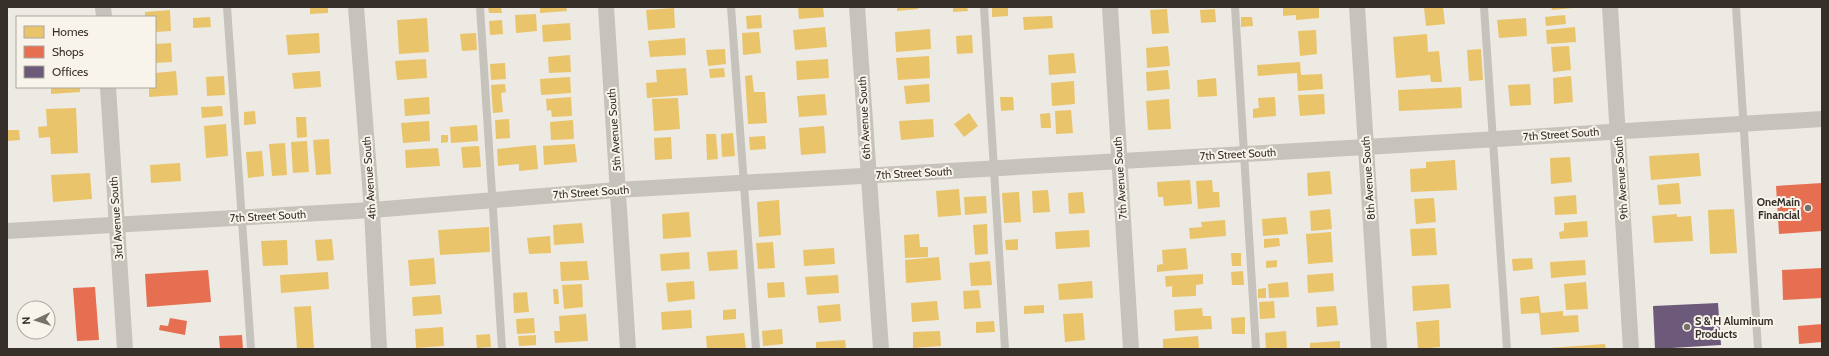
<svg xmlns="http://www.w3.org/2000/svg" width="1829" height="356" font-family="Cabin,sans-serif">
  <rect width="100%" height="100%" fill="#edeae3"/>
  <!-- homes -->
  <g fill="#e9c46a">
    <polygon points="310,7 328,7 328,13 310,14"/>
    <polygon points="488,7 501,7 502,13 489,13"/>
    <polygon points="540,7 566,7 567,11 540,13"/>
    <polygon points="798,7 823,7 824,17 799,19"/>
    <polygon points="897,7 918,7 918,9 897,11"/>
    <polygon points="953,7 967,7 968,11 953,12"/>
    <polygon points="992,7 1008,7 1008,16 992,17"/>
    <polygon points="1283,7 1319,7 1319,18 1296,20 1296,15 1283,16"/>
    <polygon points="1424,7 1443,7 1445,24 1426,26"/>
    <polygon points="1551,7 1573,7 1573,8 1552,10"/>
    <polygon points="674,8 675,28 648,30 646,10"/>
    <polygon points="1167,9 1169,33 1152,34 1150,10"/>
    <polygon points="1215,9 1216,22 1201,23 1200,10"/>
    <polygon points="170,10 171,31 155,32 155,17 145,17 145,12"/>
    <polygon points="536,14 537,31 516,33 515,15"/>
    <polygon points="761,15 762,28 747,29 746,16"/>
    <polygon points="1565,15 1566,24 1546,26 1545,17"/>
    <polygon points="1052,16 1053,28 1024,30 1023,17"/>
    <polygon points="210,17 211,27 193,28 193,18"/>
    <polygon points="1241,17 1252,17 1253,26 1241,27"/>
    <polygon points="427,18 429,52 399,54 397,20"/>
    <polygon points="1526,18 1527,36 1499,38 1497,20"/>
    <polygon points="502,20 503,34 490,35 489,21"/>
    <polygon points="570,23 571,40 543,42 542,25"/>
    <polygon points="825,27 827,47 795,50 793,30"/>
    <polygon points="1575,27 1576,42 1547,44 1546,30"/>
    <polygon points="930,29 931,49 896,52 895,32"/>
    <polygon points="1316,30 1317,54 1300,56 1298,31"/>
    <polygon points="759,32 761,53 743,55 742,33"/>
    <polygon points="319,33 320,53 288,55 286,35"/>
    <polygon points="476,33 477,50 462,51 460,34"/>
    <polygon points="1427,34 1428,52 1439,51 1442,82 1431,82 1430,75 1396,78 1393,37"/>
    <polygon points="972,35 973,53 957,54 956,36"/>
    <polygon points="685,38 686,55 650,57 648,41"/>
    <polygon points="171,43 172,62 155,63 155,44"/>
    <polygon points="1168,46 1170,66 1147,68 1146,48"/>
    <polygon points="1569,46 1571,70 1553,72 1551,47"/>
    <polygon points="725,49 726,64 708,66 706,50"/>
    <polygon points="1481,49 1483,80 1469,81 1467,50"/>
    <polygon points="1074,53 1076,73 1049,75 1048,55"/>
    <polygon points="570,55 571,72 549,73 548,57"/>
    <polygon points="929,56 930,78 898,80 896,58"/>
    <polygon points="426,59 427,78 397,80 395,61"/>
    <polygon points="828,59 829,78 797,80 796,61"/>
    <polygon points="1300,62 1301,75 1322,74 1323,89 1298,91 1297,73 1258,76 1257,65"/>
    <polygon points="505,63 506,79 491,80 490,64"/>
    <polygon points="686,68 688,95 647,98 646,83 657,82 656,70"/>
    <polygon points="724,68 725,77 710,78 709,69"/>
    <polygon points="1168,70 1170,89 1147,91 1146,72"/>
    <polygon points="176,71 178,95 149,97 149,87 155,87 155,73"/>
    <polygon points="320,71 321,87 294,89 292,73"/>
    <polygon points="752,75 754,92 765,92 767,123 748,124 745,76"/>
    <polygon points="224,76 225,95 207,96 206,77"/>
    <polygon points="1571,76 1573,102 1554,104 1553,78"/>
    <polygon points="570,77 571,93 541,95 540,79"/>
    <polygon points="1216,78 1217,96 1198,97 1197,80"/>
    <polygon points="1074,81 1075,104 1052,106 1051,83"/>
    <polygon points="505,84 506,92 501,93 503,112 493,113 491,85"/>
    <polygon points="929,84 930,102 906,104 904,86"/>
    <polygon points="1530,84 1531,105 1510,106 1508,85"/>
    <polygon points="51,87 80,87 80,92 51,94"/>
    <polygon points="1461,87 1462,108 1399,111 1398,90"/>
    <polygon points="825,94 827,115 799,117 797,96"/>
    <polygon points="1324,94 1325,114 1300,116 1298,95"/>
    <polygon points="429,97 430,114 405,116 404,99"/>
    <polygon points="571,97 572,116 552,117 551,110 547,111 546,99"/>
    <polygon points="1000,97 1013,97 1014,110 1001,111"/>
    <polygon points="1275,97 1276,116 1253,118 1253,109 1259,108 1258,98"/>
    <polygon points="678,98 680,129 654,131 652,99"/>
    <polygon points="1169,99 1171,129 1148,130 1146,101"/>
    <polygon points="222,106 223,116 202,118 201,107"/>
    <polygon points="76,108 78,153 51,154 50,137 39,138 38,127 47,126 46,109"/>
    <polygon points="1071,110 1073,133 1056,134 1055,111"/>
    <polygon points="255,111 256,124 244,125 244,112"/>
    <polygon points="969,113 978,126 964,137 954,124"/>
    <polygon points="1050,113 1051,128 1041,128 1040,114"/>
    <polygon points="296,117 306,117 307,137 297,138"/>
    <polygon points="509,119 510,138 496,139 495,120"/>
    <polygon points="933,119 934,137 901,140 899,121"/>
    <polygon points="573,120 574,139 551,140 550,122"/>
    <polygon points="429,121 430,141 403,143 401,123"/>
    <polygon points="226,124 228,156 206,158 204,126"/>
    <polygon points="477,125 478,141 451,143 450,127"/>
    <polygon points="824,126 826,153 801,155 799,128"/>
    <polygon points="7,130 19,130 20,140 7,141"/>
    <polygon points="733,133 735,156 722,157 721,134"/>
    <polygon points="706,134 716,134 718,159 707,160"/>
    <polygon points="441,135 448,135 448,142 441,143"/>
    <polygon points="765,136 766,149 750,150 749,137"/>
    <polygon points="671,137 672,159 655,160 654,138"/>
    <polygon points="329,139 331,174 316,175 313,140"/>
    <polygon points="307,141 309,172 293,173 291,142"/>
    <polygon points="285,143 287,175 272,176 269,144"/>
    <polygon points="575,144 577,162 544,165 543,146"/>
    <polygon points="536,145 538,169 519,171 519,164 498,166 497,149"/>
    <polygon points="479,146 481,167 463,168 461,147"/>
    <polygon points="438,148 440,166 406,168 405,150"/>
    <polygon points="262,151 264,176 248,178 246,152"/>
    <polygon points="1699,153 1701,176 1651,180 1649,156"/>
    <polygon points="1570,157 1572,182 1551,184 1550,158"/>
    <polygon points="1455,160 1457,190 1411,192 1410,169 1426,168 1426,162"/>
    <polygon points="180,163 181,181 151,183 150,165"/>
    <polygon points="1330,171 1332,194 1308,196 1307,173"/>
    <polygon points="90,173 92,199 53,202 51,175"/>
    <polygon points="1190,180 1192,204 1164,206 1163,197 1158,197 1157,182"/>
    <polygon points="1212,180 1213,192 1219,192 1220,207 1198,209 1196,181"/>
    <polygon points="1679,183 1681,204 1659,205 1657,185"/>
    <polygon points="959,189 961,215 938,217 936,191"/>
    <polygon points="1048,190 1050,212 1033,213 1032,191"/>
    <polygon points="1019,192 1021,222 1004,223 1002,193"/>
    <polygon points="1083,192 1085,213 1069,214 1068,193"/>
    <polygon points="1576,195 1577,214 1555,215 1554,197"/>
    <polygon points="986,196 987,213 965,215 964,197"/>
    <polygon points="1434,198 1436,222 1416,224 1414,199"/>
    <polygon points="779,200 781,235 759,237 757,202"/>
    <polygon points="1330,209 1332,229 1311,231 1310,211"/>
    <polygon points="1734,209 1737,253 1710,254 1708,210"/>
    <polygon points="689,212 691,237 663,239 662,214"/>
    <polygon points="1677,214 1677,217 1691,216 1693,241 1654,243 1652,216"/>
    <polygon points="1286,217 1288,234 1263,236 1262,219"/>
    <polygon points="1225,220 1226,236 1190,239 1189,228 1202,227 1201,222"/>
    <polygon points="1587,221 1588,237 1560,239 1559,232 1564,231 1564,223"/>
    <polygon points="582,223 584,243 554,245 553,225"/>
    <polygon points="987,224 988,254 975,255 973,225"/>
    <polygon points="489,227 490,252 440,255 438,230"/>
    <polygon points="1435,228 1437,255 1412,256 1410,229"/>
    <polygon points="1089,230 1090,247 1056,249 1055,232"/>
    <polygon points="1331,232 1333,262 1308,264 1306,234"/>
    <polygon points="919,234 920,247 928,247 928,257 905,258 904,235"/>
    <polygon points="550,236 551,253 529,254 527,238"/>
    <polygon points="1279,238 1280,246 1264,248 1264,239"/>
    <polygon points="332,239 334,260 317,261 315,240"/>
    <polygon points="1018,239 1018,250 1006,250 1005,240"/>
    <polygon points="287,240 288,265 263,266 261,241"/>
    <polygon points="773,242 775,268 758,269 756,243"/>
    <polygon points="834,248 835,264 804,266 803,250"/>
    <polygon points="1186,248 1188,269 1157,272 1157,265 1163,264 1162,250"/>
    <polygon points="737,250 738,269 709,271 707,252"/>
    <polygon points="689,252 690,269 661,271 660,254"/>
    <polygon points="1231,253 1241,253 1241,266 1232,266"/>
    <polygon points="939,257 941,280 906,283 905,260"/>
    <polygon points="434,258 436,284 410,286 408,260"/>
    <polygon points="1532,258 1533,269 1513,271 1512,259"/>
    <polygon points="1277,260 1277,267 1266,268 1266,261"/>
    <polygon points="1585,260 1586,275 1551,278 1550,262"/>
    <polygon points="587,261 589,280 561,281 560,262"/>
    <polygon points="990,261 992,285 971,286 969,263"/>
    <polygon points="1243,271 1244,285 1232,285 1231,272"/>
    <polygon points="328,272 329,289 281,293 280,275"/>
    <polygon points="1333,273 1334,291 1308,293 1307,275"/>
    <polygon points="1203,274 1203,284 1196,285 1196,296 1172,297 1172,286 1166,287 1165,276"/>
    <polygon points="838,275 839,293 807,295 805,277"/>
    <polygon points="694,281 695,299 668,302 666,283"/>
    <polygon points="1092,281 1093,298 1059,300 1058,284"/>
    <polygon points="784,282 785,297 768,298 767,283"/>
    <polygon points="1288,282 1289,297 1269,298 1268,284"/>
    <polygon points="1586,282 1588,309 1566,310 1564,284"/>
    <polygon points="582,284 583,307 564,309 562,285"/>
    <polygon points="1449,284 1451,308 1413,311 1412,286"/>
    <polygon points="1266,288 1266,298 1258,298 1258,289"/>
    <polygon points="553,289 558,289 559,304 554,304"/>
    <polygon points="979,290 981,308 964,309 963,291"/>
    <polygon points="527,292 529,312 514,313 513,293"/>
    <polygon points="440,295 442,314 413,316 412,297"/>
    <polygon points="1539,296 1541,313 1563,311 1563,316 1578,315 1579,332 1541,335 1539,313 1521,314 1520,298"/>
    <polygon points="937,301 939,320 912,322 911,303"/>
    <polygon points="1274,301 1275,318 1260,319 1259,302"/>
    <polygon points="840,304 841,321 819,323 817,306"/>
    <polygon points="1044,305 1044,313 1024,314 1024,306"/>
    <polygon points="311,306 314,349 297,349 294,307"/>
    <polygon points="1336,306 1338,325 1317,327 1316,307"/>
    <polygon points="1202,308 1203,316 1211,316 1212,329 1175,331 1174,310"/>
    <polygon points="736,309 736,319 723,320 723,310"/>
    <polygon points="691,310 692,328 662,330 661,312"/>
    <polygon points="1083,313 1085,340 1065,342 1063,314"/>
    <polygon points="586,314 588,341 555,343 554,331 560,331 559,316"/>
    <polygon points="1245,317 1245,334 1232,334 1231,318"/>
    <polygon points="534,318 535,333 517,334 516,319"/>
    <polygon points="1439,320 1440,347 1418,349 1416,322"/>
    <polygon points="994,321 995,332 976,333 976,322"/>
    <polygon points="443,327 444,346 416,348 415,329"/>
    <polygon points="782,329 783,344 763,346 762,331"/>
    <polygon points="940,331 941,346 913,348 913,332"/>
    <polygon points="1286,331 1287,349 1266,349 1265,333"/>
    <polygon points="744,333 746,349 707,349 706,336"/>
    <polygon points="490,334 491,347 477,348 476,335"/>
    <polygon points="536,335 536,345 519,346 518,336"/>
    <polygon points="1198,336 1199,348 1163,349 1163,339"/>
    <polygon points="845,340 846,349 816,349 816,342"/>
    <polygon points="1340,341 1340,349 1310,349 1310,343"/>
    <polygon points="1605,344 1606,349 1549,349 1549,348"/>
  </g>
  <!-- shops -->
  <g fill="#e76f51">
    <polygon points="1822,183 1822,231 1779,234 1776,186"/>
    <polygon points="1822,268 1822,298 1783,300 1782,270"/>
    <polygon points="208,270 211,302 147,307 145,274"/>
    <polygon points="95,287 99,340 77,341 73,288"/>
    <polygon points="170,318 187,321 185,335 159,330 160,325 168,326"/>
    <polygon points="1822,324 1822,342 1799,344 1798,326"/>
    <polygon points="242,335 243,349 220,349 219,336"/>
  </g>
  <!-- offices -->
  <polygon fill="#6d597a" points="1718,303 1721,345 1655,349 1653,306"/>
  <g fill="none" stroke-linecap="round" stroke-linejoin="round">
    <!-- lane -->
    <g stroke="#c6c2bc" stroke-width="8">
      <polyline points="227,7 251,349"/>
      <polyline points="480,7 502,349"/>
      <polyline points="731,7 756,349"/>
      <polyline points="984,7 1005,349"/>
      <polyline points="1235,7 1256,349"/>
      <polyline points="1484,7 1507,349"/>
      <polyline points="1736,7 1758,349"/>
    </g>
    <!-- street -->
    <g stroke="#c6c2bc" stroke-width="16">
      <polyline points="103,7 104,17"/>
      <polyline points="356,7 372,210 379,349"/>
      <polyline points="606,7 628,349"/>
      <polyline points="857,7 881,349"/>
      <polyline points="1110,7 1131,349"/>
      <polyline points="1357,7 1379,349"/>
      <polyline points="1610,7 1631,349"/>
      <polyline points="108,87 125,349"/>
      <polyline points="7,231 372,210 617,190 1366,147 1822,119"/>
    </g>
  </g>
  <!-- markers -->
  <g fill="#77716b" stroke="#f9f4eb" stroke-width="1.5">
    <circle cx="1808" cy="208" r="4"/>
    <circle cx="1687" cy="327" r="4"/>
  </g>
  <g text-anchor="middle" stroke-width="4" stroke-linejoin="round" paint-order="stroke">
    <!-- street labels -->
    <g font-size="11" fill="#37302a" stroke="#f9f4eb">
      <text transform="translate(864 118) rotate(-93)" y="4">6th Avenue South</text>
      <text transform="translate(614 130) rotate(-94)" y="4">5th Avenue South</text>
      <text transform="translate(1561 134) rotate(-4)" y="4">7th Street South</text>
      <text transform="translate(1238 154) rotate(-3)" y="4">7th Street South</text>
      <text transform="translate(914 173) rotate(-3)" y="4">7th Street South</text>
      <text transform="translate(369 178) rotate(-94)" y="4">4th Avenue South</text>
      <text transform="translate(1120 178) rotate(-94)" y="4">7th Avenue South</text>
      <text transform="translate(1368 178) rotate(-94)" y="4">8th Avenue South</text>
      <text transform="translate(1621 178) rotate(-94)" y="4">9th Avenue South</text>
      <text transform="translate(591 192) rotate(-4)" y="4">7th Street South</text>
      <text transform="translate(268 216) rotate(-3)" y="4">7th Street South</text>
      <text transform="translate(116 218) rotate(-94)" y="4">3rd Avenue South</text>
    </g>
    <!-- poi labels -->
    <g font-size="11" font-weight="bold" fill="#37302a" stroke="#f9f4eb" text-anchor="end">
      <text x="1800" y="206">OneMain<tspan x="1800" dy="13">Financial</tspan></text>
      <text x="1695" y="325" text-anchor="start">S &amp; H Aluminum<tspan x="1695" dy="13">Products</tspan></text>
    </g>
  </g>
  <!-- border -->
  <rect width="1829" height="356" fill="none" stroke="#37302a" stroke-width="16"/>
  <!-- legend -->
  <rect x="16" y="16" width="140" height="72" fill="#f9f4eb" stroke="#aba69e"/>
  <rect x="24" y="26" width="20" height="12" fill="#e9c46a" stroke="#aba69e"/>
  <text x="52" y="36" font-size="12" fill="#37302a">Homes</text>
  <rect x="24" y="46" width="20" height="12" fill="#e76f51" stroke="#aba69e"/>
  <text x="52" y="56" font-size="12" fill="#37302a">Shops</text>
  <rect x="24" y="66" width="20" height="12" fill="#6d597a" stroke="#aba69e"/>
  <text x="52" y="76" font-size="12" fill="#37302a">Offices</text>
  <!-- north arrow -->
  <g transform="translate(36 320) rotate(266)"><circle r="19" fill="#f9f4eb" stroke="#aba69e"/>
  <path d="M0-3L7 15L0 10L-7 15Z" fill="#77716b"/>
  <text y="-6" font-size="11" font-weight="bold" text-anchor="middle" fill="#37302a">N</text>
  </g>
</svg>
